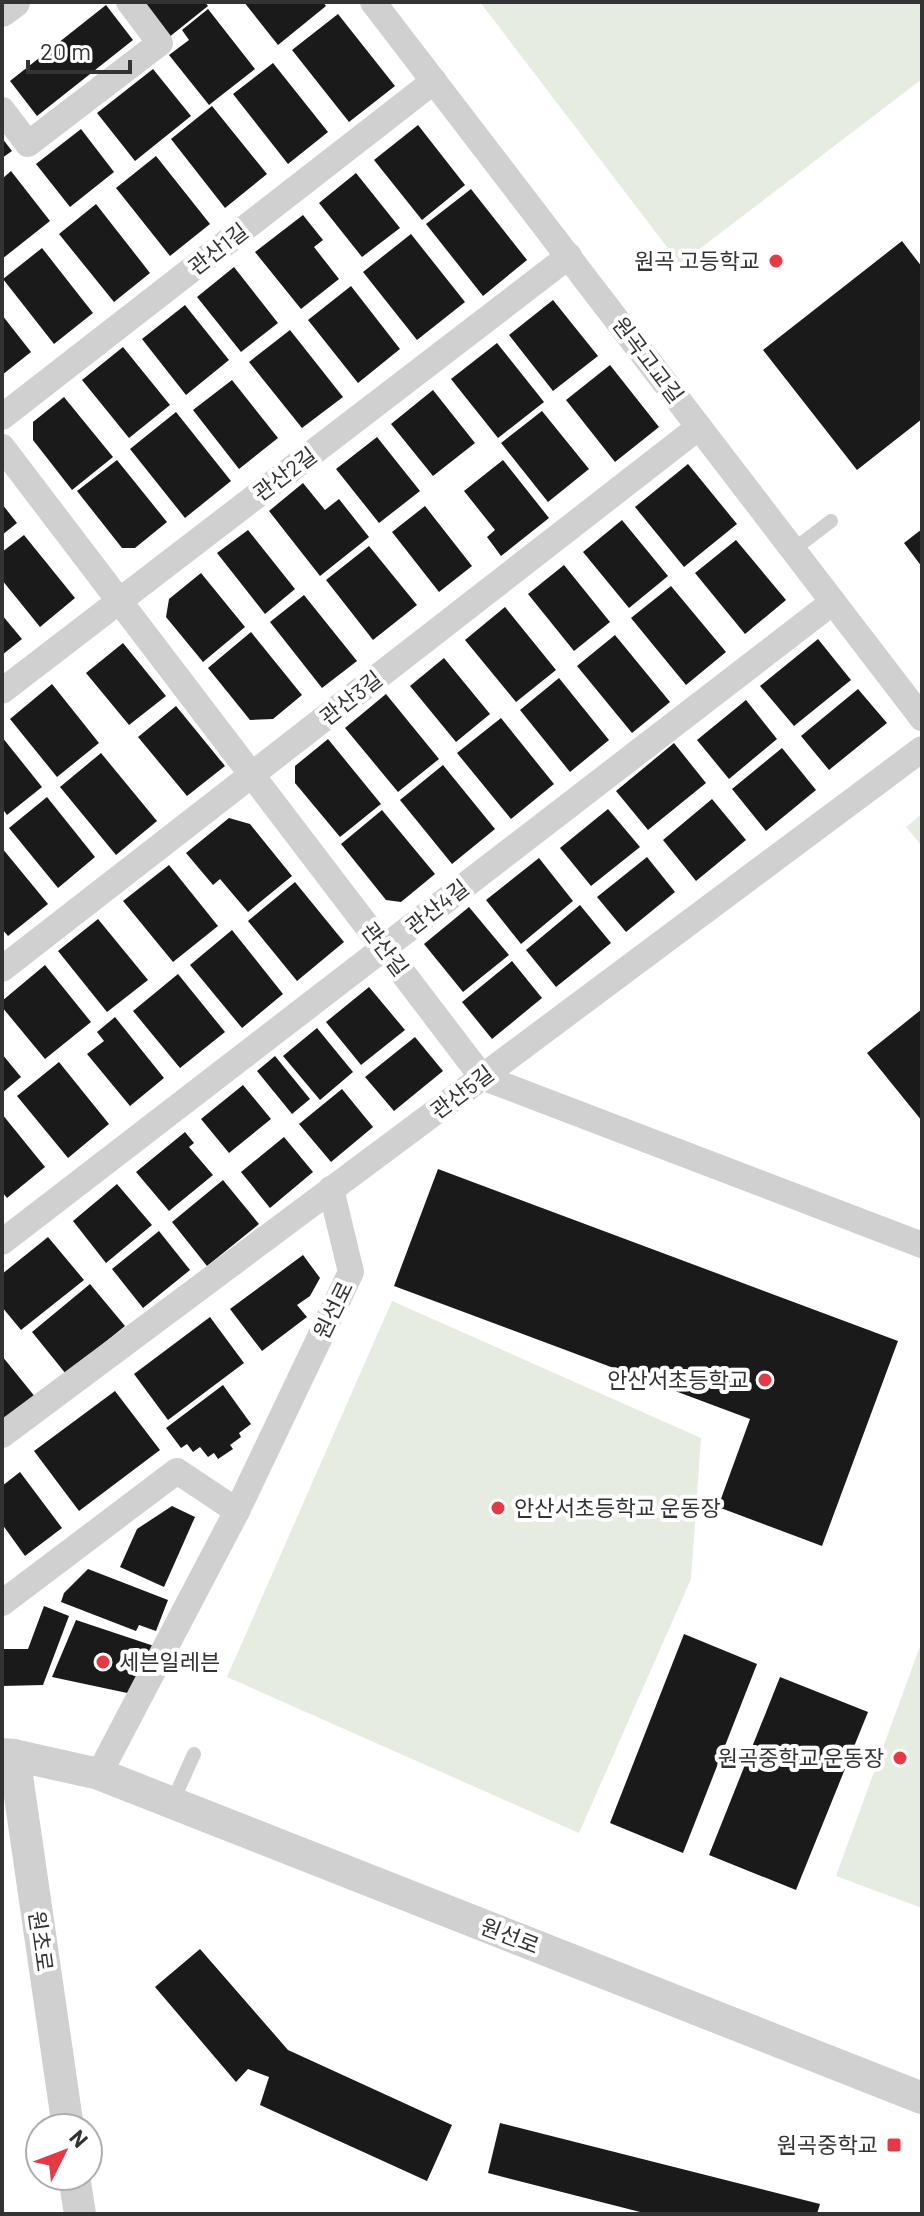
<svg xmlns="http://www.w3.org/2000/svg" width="924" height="2216" font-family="Barlow,'Noto Sans KR',sans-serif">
  <rect width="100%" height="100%" fill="#fff"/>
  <!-- green -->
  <g fill="#e6ecdf">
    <polygon points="480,2 922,2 922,79 680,264"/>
    <polygon points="922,814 922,846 906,827"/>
    <polygon points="392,1301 701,1438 691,1579 579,1833 227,1677"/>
    <polygon points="922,1641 922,1908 836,1876"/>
  </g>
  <!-- building -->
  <g fill="#1a1a1a">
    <polygon points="139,2 205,2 208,6 168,38"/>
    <polygon points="244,2 323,2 326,6 278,45"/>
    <polygon points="106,5 133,40 37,116 10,81"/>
    <polygon points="208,9 255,69 209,105 169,55 189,40 182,30"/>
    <polygon points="338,14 395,86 349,122 292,50"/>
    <polygon points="273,63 328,132 288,164 233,94"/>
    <polygon points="153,69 191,116 135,161 97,113"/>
    <polygon points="212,106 267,174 225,208 171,139"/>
    <polygon points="418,125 465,185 422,220 374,160"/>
    <polygon points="81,129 114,172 70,207 36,164"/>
    <polygon points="2,138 12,151 2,158"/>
    <polygon points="156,156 210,224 170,256 116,188"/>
    <polygon points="11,171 50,221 2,259 2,179"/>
    <polygon points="356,173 400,228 362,257 319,203"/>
    <polygon points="471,189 527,260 483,296 426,224"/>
    <polygon points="96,204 150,273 114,302 59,234"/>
    <polygon points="303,215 323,240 314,247 339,279 301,309 255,252"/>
    <polygon points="411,234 465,302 417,340 363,272"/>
    <polygon points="902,241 922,267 922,419 857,470 763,350"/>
    <polygon points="42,248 93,313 54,344 3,279"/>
    <polygon points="234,267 278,323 241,352 197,297"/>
    <polygon points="351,286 400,349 358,383 308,320"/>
    <polygon points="553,300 598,356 553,391 509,335"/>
    <polygon points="185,305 229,360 186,395 142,339"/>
    <polygon points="2,315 31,352 2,375"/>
    <polygon points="290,330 343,397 302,428 249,362"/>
    <polygon points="497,343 544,402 498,438 451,379"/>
    <polygon points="123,347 170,405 129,438 82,380"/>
    <polygon points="610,365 659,427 615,462 566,400"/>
    <polygon points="232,380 278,438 239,469 193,410"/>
    <polygon points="433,390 475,443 433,476 391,424"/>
    <polygon points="64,397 113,457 72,490 33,440 33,422"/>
    <polygon points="542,411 589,469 548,502 501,443"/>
    <polygon points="176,412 231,481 185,518 130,449"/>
    <polygon points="377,437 420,491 379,523 336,469"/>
    <polygon points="117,460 167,522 135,548 122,548 77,491"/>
    <polygon points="503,460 549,518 501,556 487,537 495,530 464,491"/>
    <polygon points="688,464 737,524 684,567 635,507"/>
    <polygon points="303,483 325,510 339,499 369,537 320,576 269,511"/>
    <polygon points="2,504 17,523 2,535"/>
    <polygon points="425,506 472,566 439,592 392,532"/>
    <polygon points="622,520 668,576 629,608 583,552"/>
    <polygon points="922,529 922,567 904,543"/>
    <polygon points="248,530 295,589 265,614 217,553"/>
    <polygon points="24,535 75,598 40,627 2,580 2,552"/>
    <polygon points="736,540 786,600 745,634 695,573"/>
    <polygon points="369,546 417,605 373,640 326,580"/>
    <polygon points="564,565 610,622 574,651 528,594"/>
    <polygon points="201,573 245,627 203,662 166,617 169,599"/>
    <polygon points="671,586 726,652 686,685 631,618"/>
    <polygon points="304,595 357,661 322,688 270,622"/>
    <polygon points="505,607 556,670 516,702 465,640"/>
    <polygon points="2,615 22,639 2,655"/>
    <polygon points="251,632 302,695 273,719 250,720 208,668"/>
    <polygon points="615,635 670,702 632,733 577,666"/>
    <polygon points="818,639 851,680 794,726 760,686"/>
    <polygon points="123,643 166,696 129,725 86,673"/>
    <polygon points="444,658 490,714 456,742 410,686"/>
    <polygon points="559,678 609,740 570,772 520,710"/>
    <polygon points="52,684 99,743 57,777 10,719"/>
    <polygon points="858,689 887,723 829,770 801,736"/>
    <polygon points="386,694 439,759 398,792 345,728"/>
    <polygon points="746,700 777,739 729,779 697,740"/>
    <polygon points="176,706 225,766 187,796 138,737"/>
    <polygon points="501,718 554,784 511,819 457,753"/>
    <polygon points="2,737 42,787 7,815 2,808"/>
    <polygon points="328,739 381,804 340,837 295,783 295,766"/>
    <polygon points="674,743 706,783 648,830 616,791"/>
    <polygon points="782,748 816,790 766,831 732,789"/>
    <polygon points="101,753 157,821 116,855 60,787"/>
    <polygon points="443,765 495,829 452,864 400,800"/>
    <polygon points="47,797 95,857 58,888 9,828"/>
    <polygon points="712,799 746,840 696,881 663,840"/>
    <polygon points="608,809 640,847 591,886 560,848"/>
    <polygon points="382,810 435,874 401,902 386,900 341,844"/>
    <polygon points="229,818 250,824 292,876 248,912 220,879 213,885 186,853"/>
    <polygon points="2,848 48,904 8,936 2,929"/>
    <polygon points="647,857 675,892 626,932 597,897"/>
    <polygon points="539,858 573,901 521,944 486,900"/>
    <polygon points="169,865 218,926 173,962 123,901"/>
    <polygon points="295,882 344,942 297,981 248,921"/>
    <polygon points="580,905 611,943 556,987 526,950"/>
    <polygon points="469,907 509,955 463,992 424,944"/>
    <polygon points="98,919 148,980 107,1012 58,951"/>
    <polygon points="232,930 283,994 242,1028 190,965"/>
    <polygon points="512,961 542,998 492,1039 462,1002"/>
    <polygon points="45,965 91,1022 45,1059 2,1007 2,1001"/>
    <polygon points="178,974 225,1032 180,1068 133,1011"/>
    <polygon points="369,987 405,1030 361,1065 326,1022"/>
    <polygon points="922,1009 922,1121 867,1053"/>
    <polygon points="115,1017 164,1078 130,1106 87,1054 104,1041 97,1032"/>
    <polygon points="317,1028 353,1072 320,1100 283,1056"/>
    <polygon points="415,1037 443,1071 394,1111 365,1077"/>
    <polygon points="2,1054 21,1077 2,1093"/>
    <polygon points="275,1056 310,1099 292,1114 257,1071"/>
    <polygon points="59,1062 109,1124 68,1158 17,1096"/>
    <polygon points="243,1085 271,1119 229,1153 201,1119"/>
    <polygon points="342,1089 373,1127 331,1162 299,1124"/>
    <polygon points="2,1114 45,1167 7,1198 2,1192"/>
    <polygon points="185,1132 194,1143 189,1147 213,1175 169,1211 136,1172"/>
    <polygon points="284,1137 313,1172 270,1208 241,1172"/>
    <polygon points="438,1169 898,1341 822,1546 718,1507 750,1419 394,1286"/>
    <polygon points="223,1180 259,1224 207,1266 172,1222"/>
    <polygon points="117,1184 152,1225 106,1263 73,1221"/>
    <polygon points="159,1231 190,1270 143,1308 112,1269"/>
    <polygon points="48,1237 84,1280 21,1330 2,1307 2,1274"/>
    <polygon points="303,1255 320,1278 310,1296 297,1305 307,1317 262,1351 230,1309"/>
    <polygon points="90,1284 125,1326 66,1374 32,1332"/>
    <polygon points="210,1317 244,1363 168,1420 134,1374"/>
    <polygon points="2,1356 36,1398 2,1426"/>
    <polygon points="223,1385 251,1424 239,1433 241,1437 230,1445 233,1449 218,1459 214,1453 208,1457 200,1447 193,1452 187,1444 181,1448 166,1428"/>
    <polygon points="115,1391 160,1450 79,1511 34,1451"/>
    <polygon points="20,1472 62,1528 25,1556 2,1524 2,1486"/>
    <polygon points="172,1506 195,1517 164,1587 120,1567 137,1529"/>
    <polygon points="88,1569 168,1600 156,1631 139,1625 136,1631 61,1602 64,1593"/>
    <polygon points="44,1606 69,1616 43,1685 2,1686 2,1649 28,1649"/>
    <polygon points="76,1620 154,1646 132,1694 52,1677"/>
    <polygon points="684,1634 757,1664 683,1853 610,1823"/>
    <polygon points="780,1677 868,1712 796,1890 709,1855"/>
    <polygon points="200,1949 288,2050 452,2125 427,2181 260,2105 269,2077 248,2069 236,2082 155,1987"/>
    <polygon points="500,2123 820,2204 817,2214 648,2214 488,2173"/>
  </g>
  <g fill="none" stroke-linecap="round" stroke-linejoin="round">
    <!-- service -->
    <g stroke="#d0d0d0" stroke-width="14">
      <polyline points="793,550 831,521"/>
      <polyline points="172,1803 194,1754"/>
    </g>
    <!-- minor -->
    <g stroke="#d0d0d0" stroke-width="26">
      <polyline points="373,2 922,718"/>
      <polyline points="2,110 28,144 160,43 129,2"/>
      <polyline points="2,417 434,81"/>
      <polyline points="2,447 482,1077 922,1245"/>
      <polyline points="2,691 569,256"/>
      <polyline points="2,969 699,427"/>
      <polyline points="2,1242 833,602"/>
      <polyline points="2,1435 922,749"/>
      <polyline points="2,1603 177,1471 237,1511"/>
      <polyline points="99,1774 237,1511 351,1272 331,1189"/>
    </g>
    <!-- tertiary -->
    <g stroke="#d0d0d0" stroke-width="32">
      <polyline points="2,11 14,2"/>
      <polyline points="2,1754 14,1755 99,1774 922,2098"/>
      <polyline points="14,1755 68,2128"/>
      <polyline points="74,2176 80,2214"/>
    </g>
  </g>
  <!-- markers -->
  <g fill="#e63946" stroke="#fff" stroke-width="3">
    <circle cx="776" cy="261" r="8"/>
    <circle cx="765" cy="1380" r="8"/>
    <circle cx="498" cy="1508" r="8"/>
    <circle cx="103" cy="1662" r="8"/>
    <circle cx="900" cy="1758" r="8"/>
    <rect x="886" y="2137" width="16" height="16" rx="4"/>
  </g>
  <g text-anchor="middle" stroke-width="8" stroke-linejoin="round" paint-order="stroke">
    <!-- street labels -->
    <g font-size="22" fill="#333" stroke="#fff">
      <text transform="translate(218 249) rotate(-38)" y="8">관산1길</text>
      <text transform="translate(648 360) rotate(53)" y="8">원곡고교길</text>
      <text transform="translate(285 474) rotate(-37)" y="8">관산2길</text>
      <text transform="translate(351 698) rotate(-38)" y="8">관산3길</text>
      <text transform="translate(437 907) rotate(-38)" y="8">관산4길</text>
      <text transform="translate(385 949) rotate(53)" y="8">관산길</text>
      <text transform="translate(462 1092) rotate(-37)" y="8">관산5길</text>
      <text transform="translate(333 1310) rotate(-64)" y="8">원선로</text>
      <text transform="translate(510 1936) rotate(21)" y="8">원선로</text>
      <text transform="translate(41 1941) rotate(82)" y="8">원초로</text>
    </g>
    <!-- poi labels -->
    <g font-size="22" fill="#333" stroke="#fff" text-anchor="end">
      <text x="760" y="269">원곡 고등학교</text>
      <text x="749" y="1388">안산서초등학교</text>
      <text x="514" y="1516" text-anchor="start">안산서초등학교 운동장</text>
      <text x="119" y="1670" text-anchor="start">세븐일레븐</text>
      <text x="884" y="1766">원곡중학교 운동장</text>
      <text x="878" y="2153">원곡중학교</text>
    </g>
  </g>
  <!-- border -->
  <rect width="924" height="2216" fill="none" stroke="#333333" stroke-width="8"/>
  <!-- north arrow -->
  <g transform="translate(64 2152) rotate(48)"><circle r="38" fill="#ffffff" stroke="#adadad" stroke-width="2"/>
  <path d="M0-6L14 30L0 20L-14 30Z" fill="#e63946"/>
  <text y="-12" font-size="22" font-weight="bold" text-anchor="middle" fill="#333333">N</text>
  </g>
  <!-- scale -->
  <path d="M28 60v12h102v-12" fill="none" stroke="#333333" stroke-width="4"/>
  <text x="40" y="60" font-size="24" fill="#333333" stroke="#ffffff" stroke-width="6" paint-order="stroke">20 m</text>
</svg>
